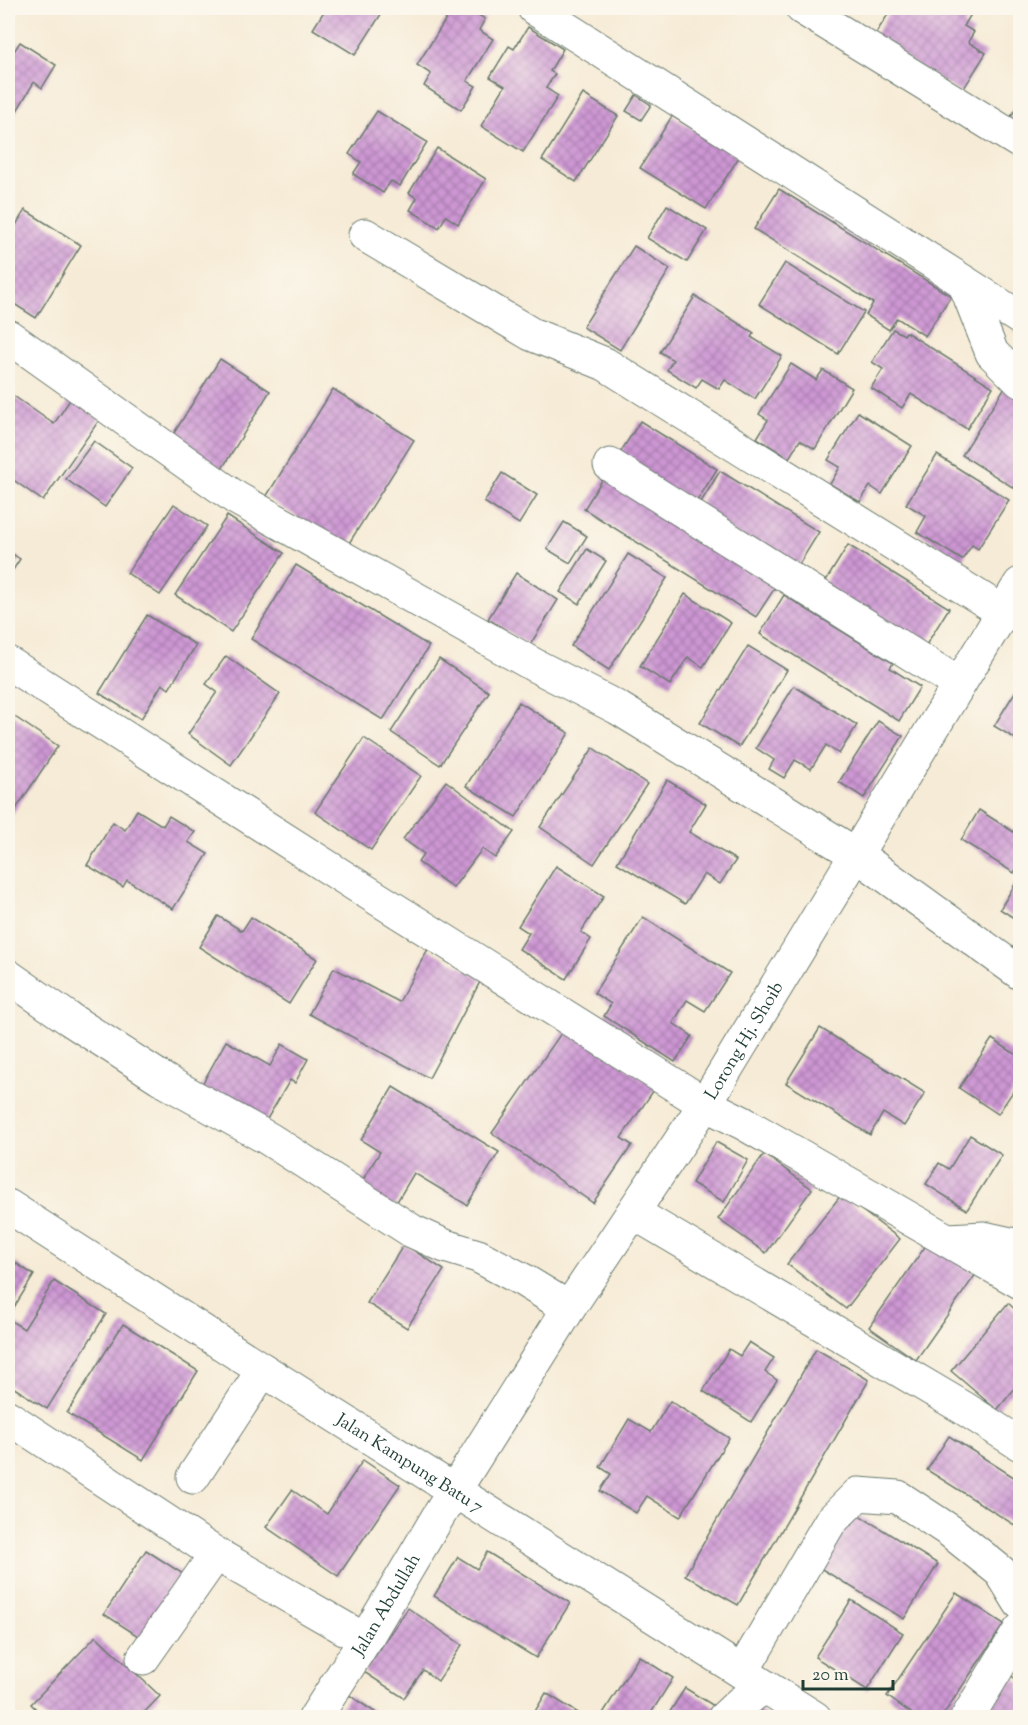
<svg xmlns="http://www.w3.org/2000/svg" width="1028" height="1725" font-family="'Sorts Mill Goudy',serif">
  <defs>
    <pattern id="building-cross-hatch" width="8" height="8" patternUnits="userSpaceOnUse" patternTransform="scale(1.5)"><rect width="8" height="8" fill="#ce97d4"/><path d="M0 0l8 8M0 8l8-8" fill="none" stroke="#a77cad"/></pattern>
  </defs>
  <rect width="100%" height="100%" fill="#fbf7ec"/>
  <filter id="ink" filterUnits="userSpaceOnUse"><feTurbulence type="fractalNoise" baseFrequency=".0167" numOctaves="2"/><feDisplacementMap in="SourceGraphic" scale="12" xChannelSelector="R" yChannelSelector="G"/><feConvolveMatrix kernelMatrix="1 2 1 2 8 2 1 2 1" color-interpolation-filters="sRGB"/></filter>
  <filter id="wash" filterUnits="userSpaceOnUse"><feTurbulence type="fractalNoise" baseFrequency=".008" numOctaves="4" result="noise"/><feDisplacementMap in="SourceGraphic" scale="24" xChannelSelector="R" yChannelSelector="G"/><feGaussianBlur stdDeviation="1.35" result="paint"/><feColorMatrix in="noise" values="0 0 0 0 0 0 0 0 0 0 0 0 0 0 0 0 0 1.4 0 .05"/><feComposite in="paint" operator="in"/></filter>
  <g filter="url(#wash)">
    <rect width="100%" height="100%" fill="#f6ebd6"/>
    <g id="blocks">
      <!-- building -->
      <g fill="url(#building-cross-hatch)">
        <polygon points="326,8 385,8 355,55 313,29"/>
        <polygon points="453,8 467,8 485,19 479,30 493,39 467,81 476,86 461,110 424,86 431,74 417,65"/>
        <polygon points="892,8 974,9 964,26 974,32 968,42 986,53 961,93 873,38"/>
        <polygon points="528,27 563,49 550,71 555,74 546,88 558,96 523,152 481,126 505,86 490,77 509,46 514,49"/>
        <polygon points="20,42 56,65 42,88 34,82 8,126 8,54 11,56"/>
        <polygon points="583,94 618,116 576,182 542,160"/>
        <polygon points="636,95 651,105 641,120 626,111"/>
        <polygon points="1020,102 1020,127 1009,120"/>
        <polygon points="377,111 427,142 400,186 391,181 383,193 353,174 361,162 349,154"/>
        <polygon points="672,116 739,157 706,209 640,168"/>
        <polygon points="437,148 486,179 458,224 446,216 439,228 410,210 417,198 409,193"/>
        <polygon points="779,189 951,296 925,336 897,318 889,330 866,315 873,303 754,229"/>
        <polygon points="667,205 707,230 687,262 647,238"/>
        <polygon points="25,210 81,245 36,318 8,300 8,238"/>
        <polygon points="634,246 670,269 620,350 583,327"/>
        <polygon points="785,263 864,312 838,354 759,304"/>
        <polygon points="695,296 754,333 751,337 782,356 755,399 725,380 719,389 702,379 696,388 667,370 673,360 660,352"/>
        <polygon points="893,329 904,335 906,332 993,387 967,429 911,394 902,408 871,388 883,369 872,362"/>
        <polygon points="220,359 270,391 220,472 169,441"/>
        <polygon points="791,364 816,380 823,370 852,388 815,449 800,440 789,458 757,438 768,420 759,414"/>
        <polygon points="1005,387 1020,397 1020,492 962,455"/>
        <polygon points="333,389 414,440 346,548 266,497"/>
        <polygon points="8,392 54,424 71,398 100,419 43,501 8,476"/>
        <polygon points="858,412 912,446 882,494 870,486 860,502 830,484 840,467 828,460"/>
        <polygon points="640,421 717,469 692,509 615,461"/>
        <polygon points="94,441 132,468 105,507 66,479"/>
        <polygon points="937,455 1009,500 978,549 972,545 962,560 917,532 926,516 906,504"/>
        <polygon points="720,471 819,532 795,571 696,510"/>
        <polygon points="607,472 780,580 756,617 584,509"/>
        <polygon points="502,473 537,495 519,524 484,502"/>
        <polygon points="174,504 207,526 160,595 127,573"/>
        <polygon points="227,516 284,553 231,632 175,595"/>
        <polygon points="564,522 587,536 570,563 547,549"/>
        <polygon points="848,545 949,608 923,650 822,587"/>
        <polygon points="587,549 606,561 579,604 560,592"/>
        <polygon points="8,551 20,559 8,578"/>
        <polygon points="628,554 667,578 609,670 571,646"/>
        <polygon points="296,565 429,646 383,720 251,639"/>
        <polygon points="516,573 558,600 530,645 488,619"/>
        <polygon points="685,594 731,623 703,667 688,657 670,685 640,666"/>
        <polygon points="784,595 893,663 890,668 920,687 899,721 760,634"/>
        <polygon points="147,615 196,645 169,689 162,684 141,719 99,693"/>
        <polygon points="748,646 787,670 739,747 700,723"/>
        <polygon points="226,656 280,694 231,765 188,734 217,692 206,684"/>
        <polygon points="439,659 489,692 440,765 391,732"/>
        <polygon points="794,686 857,725 839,754 826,745 811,769 795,760 784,778 769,769 774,760 756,748"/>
        <polygon points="1015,692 1020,695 1019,741 994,726"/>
        <polygon points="519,702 569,733 516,817 466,786"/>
        <polygon points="12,715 58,746 8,821 8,722"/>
        <polygon points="878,721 903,736 864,798 839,782"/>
        <polygon points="364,738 421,776 371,850 315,812"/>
        <polygon points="593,748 647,784 594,864 540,827"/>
        <polygon points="667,780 706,804 689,832 736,860 720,884 704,874 685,904 617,863"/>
        <polygon points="446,781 514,832 495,858 482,849 453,888 418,862 424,854 403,839"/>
        <polygon points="137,810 163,826 169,816 195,832 188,842 208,854 173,909 127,880 123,887 87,865 113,822 125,830"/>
        <polygon points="979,810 1020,836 1020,863 1014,873 961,840"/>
        <polygon points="556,866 604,896 581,932 591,939 566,979 519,949 529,933 518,926"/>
        <polygon points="1020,876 1020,922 1000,909"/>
        <polygon points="218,916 242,931 251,917 317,959 289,1004 199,947"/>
        <polygon points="643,917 730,973 705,1011 687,1000 673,1023 692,1036 675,1062 604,1016 611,1004 594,993"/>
        <polygon points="428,949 482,978 429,1078 309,1014 334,968 399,1002"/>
        <polygon points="566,1026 656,1087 621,1138 632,1145 593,1203 492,1133"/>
        <polygon points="820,1028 925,1093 904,1126 883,1113 870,1135 786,1083"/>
        <polygon points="992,1039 1020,1057 1020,1081 998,1114 959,1088"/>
        <polygon points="226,1041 270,1066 282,1044 308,1059 295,1083 290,1080 263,1126 199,1090"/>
        <polygon points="393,1087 499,1152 467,1205 414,1173 392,1210 357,1189 380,1152 361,1140"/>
        <polygon points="970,1135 1002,1155 967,1210 926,1184 939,1163 949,1169"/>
        <polygon points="716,1142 748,1160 724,1202 692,1183"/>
        <polygon points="764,1154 812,1189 766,1253 718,1219"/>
        <polygon points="841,1195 900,1239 846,1309 787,1264"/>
        <polygon points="929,1241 976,1274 916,1360 869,1327"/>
        <polygon points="404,1244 444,1270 407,1328 367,1303"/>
        <polygon points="8,1258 34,1275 8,1317"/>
        <polygon points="54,1281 106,1314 47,1409 8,1384 8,1319 24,1329"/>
        <polygon points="1008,1303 1020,1314 1020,1382 997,1410 951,1371"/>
        <polygon points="123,1324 198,1371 143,1460 67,1413"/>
        <polygon points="749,1342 774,1358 765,1372 777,1380 751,1422 703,1391 729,1349 740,1356"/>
        <polygon points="816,1349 869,1380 738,1605 685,1575"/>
        <polygon points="670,1401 729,1438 680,1517 647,1496 636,1513 600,1491 611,1474 600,1467 629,1419 651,1432"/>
        <polygon points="949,1436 1020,1481 1020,1518 1016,1526 927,1470"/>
        <polygon points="363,1460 400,1485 338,1576 266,1527 292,1490 327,1514"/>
        <polygon points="854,1512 938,1564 904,1619 820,1568"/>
        <polygon points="146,1550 183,1574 141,1638 104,1614"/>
        <polygon points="487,1552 570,1603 536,1658 434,1596 458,1557 477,1569"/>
        <polygon points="956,1593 1004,1624 941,1718 918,1718 887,1696"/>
        <polygon points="851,1600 903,1633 867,1690 815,1657"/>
        <polygon points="408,1608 462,1645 438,1681 423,1670 404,1698 364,1672"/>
        <polygon points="96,1636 160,1696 139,1718 45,1718 31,1704"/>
        <polygon points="639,1656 673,1678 648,1718 600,1718"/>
        <polygon points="1007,1673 1020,1682 1020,1718 978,1718"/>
        <polygon points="685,1688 719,1709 714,1718 666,1718"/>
        <polygon points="546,1693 583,1716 581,1718 531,1718"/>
        <polygon points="349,1695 384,1718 334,1718"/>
        <polygon points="746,1703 770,1718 737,1718"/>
      </g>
    </g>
  </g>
  <g filter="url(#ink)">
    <use href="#blocks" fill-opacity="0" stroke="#6a7a6d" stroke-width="1.5"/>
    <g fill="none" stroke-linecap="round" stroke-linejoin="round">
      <!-- minor casing -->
      <g stroke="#6a7a6d" stroke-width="35">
        <g id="minor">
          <polyline points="534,8 964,282 992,353 1020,381"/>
          <polyline points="802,8 1020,142"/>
          <polyline points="365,235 531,334 605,364 1003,612"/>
          <polyline points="964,282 1020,318"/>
          <polyline points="8,336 236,498 534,665 618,708 857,855 1020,973"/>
          <polyline points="610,465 959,684"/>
          <polyline points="8,663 359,887 705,1104 743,1123 1020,1282"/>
          <polyline points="8,976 68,1018 167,1082 269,1139 412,1231 445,1246 478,1256 523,1280 569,1308"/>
          <path id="s1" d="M8,1206l255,164 552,348"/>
          <polyline points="634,1213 962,1407 1020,1444"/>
          <polyline points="949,1240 984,1238 1020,1246"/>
          <polyline points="8,1417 216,1554 365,1640"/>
          <polyline points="193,1477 263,1370"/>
          <polyline points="143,1658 216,1554"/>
          <polyline points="742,1672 830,1522 858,1494 898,1497 950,1531 1001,1572 1020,1603"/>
          <path id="s2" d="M315,1718l50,-78 74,-125 130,-207 136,-204 315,-520"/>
          <polyline points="724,1718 740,1703 765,1687"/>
          <polyline points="967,1718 1020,1630"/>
        </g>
      </g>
      <!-- minor -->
      <use href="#minor" stroke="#fff" stroke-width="33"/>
    </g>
  </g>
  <g text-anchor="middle" stroke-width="4.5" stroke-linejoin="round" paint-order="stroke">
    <!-- street labels -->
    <g font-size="18" fill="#1f3d34" stroke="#fbf7ec">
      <text dy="6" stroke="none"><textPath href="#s2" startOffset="802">Lorong Hj. Shoib</textPath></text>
      <text dy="6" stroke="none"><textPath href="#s1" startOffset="477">Jalan Kampung Batu 7</textPath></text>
      <text dy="6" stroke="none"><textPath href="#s2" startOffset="134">Jalan Abdullah</textPath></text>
    </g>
  </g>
  <!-- margin -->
  <rect width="1028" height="1725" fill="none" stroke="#fbf7ec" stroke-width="30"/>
  <!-- scale -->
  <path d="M803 1680v9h90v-9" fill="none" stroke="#1f3d34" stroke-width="3"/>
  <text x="812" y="1680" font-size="18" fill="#1f3d34" stroke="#fbf7ec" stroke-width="4.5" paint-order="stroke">20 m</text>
</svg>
